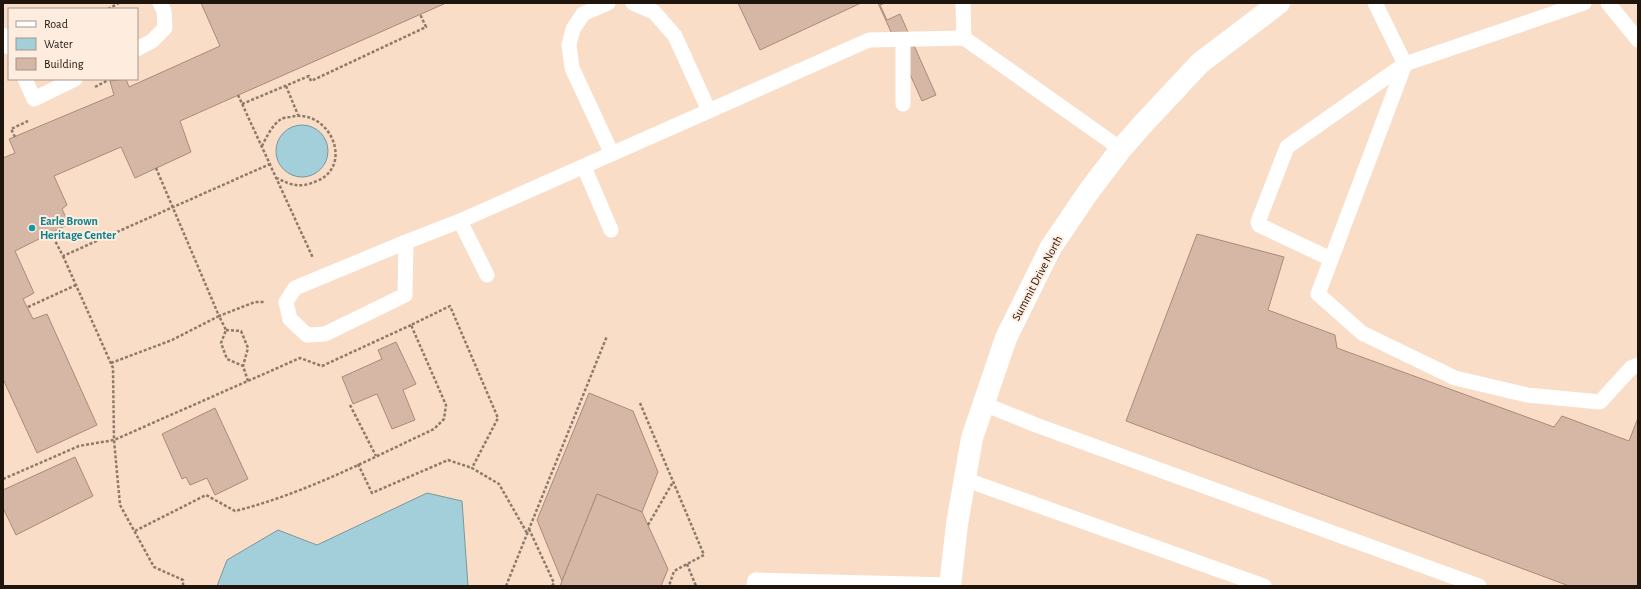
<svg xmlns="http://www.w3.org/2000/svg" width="1641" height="589" font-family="'Alegreya Sans',sans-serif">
  <rect width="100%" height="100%" fill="#faddc6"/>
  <!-- water -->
  <g fill="#a2cfda" stroke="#7b979c">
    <circle cx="302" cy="151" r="26"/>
    <polygon points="427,493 462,501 468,586 217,586 227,560 278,530 317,545"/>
  </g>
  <!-- building -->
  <g fill="#d6b6a4" stroke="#aa8b7a">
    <polygon points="201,3 446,3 180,121 191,152 135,178 121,147 54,176 67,205 62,209 69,224 15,251 34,293 23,299 33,319 47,314 97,425 37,453 3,379 3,158 15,153 9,139 114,95 110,81 126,79 129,87 220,46"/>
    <polygon points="738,3 861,3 760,50"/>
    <polygon points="878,3 885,3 880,5 887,20 900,14 936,95 922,101"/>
    <polygon points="1197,234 1284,257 1268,310 1335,335 1337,348 1554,427 1562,416 1629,441 1638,418 1638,586 1569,586 1126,421"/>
    <polygon points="396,342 416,384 403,390 415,420 392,429 377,394 353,404 342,377 382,359 378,350"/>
    <polygon points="589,393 633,411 658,472 642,512 597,494 562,581 537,520"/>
    <polygon points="215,408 248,479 215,495 207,478 190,485 186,477 182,479 162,434"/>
    <polygon points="75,457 93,496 16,535 3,508 3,490"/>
    <polygon points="597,494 642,512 668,569 661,586 560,586"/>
  </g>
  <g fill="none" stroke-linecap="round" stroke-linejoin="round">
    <!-- path -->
    <g stroke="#8d7a6a" stroke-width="2.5" stroke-dasharray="3 2" stroke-linecap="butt">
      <polyline points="108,9 119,3"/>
      <polyline points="286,86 298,115"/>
      <polyline points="95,87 110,79"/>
      <polyline points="238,95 313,258"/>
      <polyline points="242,104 309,76 311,81 426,27 420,14"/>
      <polyline points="15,137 11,129 28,121"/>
      <path d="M262,146c4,-8 10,-21 19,-27 2,-1 6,-2 9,-2 39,-10 65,48 27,64 -16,7 -25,5 -40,-3"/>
      <polyline points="156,168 219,316 255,302 265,302"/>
      <polyline points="51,233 63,256 270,164"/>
      <polyline points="63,256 113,368 114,440 120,505 154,567 183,580 183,586"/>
      <polyline points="28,307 76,285"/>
      <polyline points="226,330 241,331 248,348 243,366"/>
      <polyline points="111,363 172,340 219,316 226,330 221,343 227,359 243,366 248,381"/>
      <polyline points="640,403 704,555 674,571 669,586"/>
      <polyline points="350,405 376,456"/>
      <polyline points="358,464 372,493 448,460 472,468"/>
      <polyline points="3,479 79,446 114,440 300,358 322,366 411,325"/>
      <polyline points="648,525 673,482"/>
      <polyline points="529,529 554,583 552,586"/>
      <path d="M135,531l71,-36 29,16c69,-17 135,-52 199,-82l10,-10 2,-14 -35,-80 39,-19 48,112 -26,50 27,16 28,49"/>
      <polyline points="687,564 696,586"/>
      <polyline points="506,586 607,336"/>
    </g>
    <!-- service -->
    <g stroke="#fff" stroke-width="15">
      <polyline points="608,3 583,14 573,29 569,45 572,68 612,154"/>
      <polyline points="633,3 654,12 675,36 709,111"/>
      <polyline points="963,3 964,38 1121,149"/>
      <polyline points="1584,3 1405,64 1318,294 1362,333 1455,378 1527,395 1600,402 1631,368 1638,365"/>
      <polyline points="1608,3 1638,40"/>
      <polyline points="3,35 9,47"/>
      <polyline points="903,40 903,104"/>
      <polyline points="137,49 152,41 165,28 164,11 160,3"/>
      <polyline points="25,79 34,99 75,79"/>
      <polyline points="584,167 611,230"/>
      <polyline points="460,221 869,40 964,38"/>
      <polyline points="406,242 295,288 286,302 290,319 307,335 325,334 405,295 406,242 460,221 487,275"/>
      <polyline points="1331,259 1259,225 1258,222 1287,147 1405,64 1375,3"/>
      <polyline points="984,404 1036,425 1479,586"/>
      <polyline points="964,479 1264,586"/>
      <polyline points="754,586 755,580 950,585"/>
    </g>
    <!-- tertiary -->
    <polyline stroke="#fff" stroke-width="22" points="950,586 957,524 972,438 1006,338 1051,247 1089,191 1121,149 1143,124 1200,63 1279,3"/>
  </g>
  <!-- markers -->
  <circle fill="#0f9aa8" stroke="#feeddf" stroke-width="1.5" cx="32" cy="228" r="4"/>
  <g text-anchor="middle" stroke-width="4" stroke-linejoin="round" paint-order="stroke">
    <!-- culture labels -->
    <g font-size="12" font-weight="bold" fill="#0d838f" stroke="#feeddf" text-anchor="start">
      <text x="40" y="225">Earle Brown<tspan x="40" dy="14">Heritage Center</tspan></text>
    </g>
    <!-- street labels -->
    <g font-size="12" fill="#1f150d" stroke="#feeddf">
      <text transform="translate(1037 278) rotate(-62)" y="4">Summit Drive North</text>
    </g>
  </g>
  <!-- border -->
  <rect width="1641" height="589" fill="none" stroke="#1f150d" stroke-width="8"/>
  <!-- legend -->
  <rect x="8" y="8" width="130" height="72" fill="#feeddf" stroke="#a5978b"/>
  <rect x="16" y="21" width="20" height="6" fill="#ffffff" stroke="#a5978b"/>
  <text x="44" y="28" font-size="12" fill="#1f150d">Road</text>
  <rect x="16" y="38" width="20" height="12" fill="#a2cfda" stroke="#a5978b"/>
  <text x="44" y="48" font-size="12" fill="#1f150d">Water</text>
  <rect x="16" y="58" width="20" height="12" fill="#d6b6a4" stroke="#a5978b"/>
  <text x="44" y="68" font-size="12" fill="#1f150d">Building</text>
</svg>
